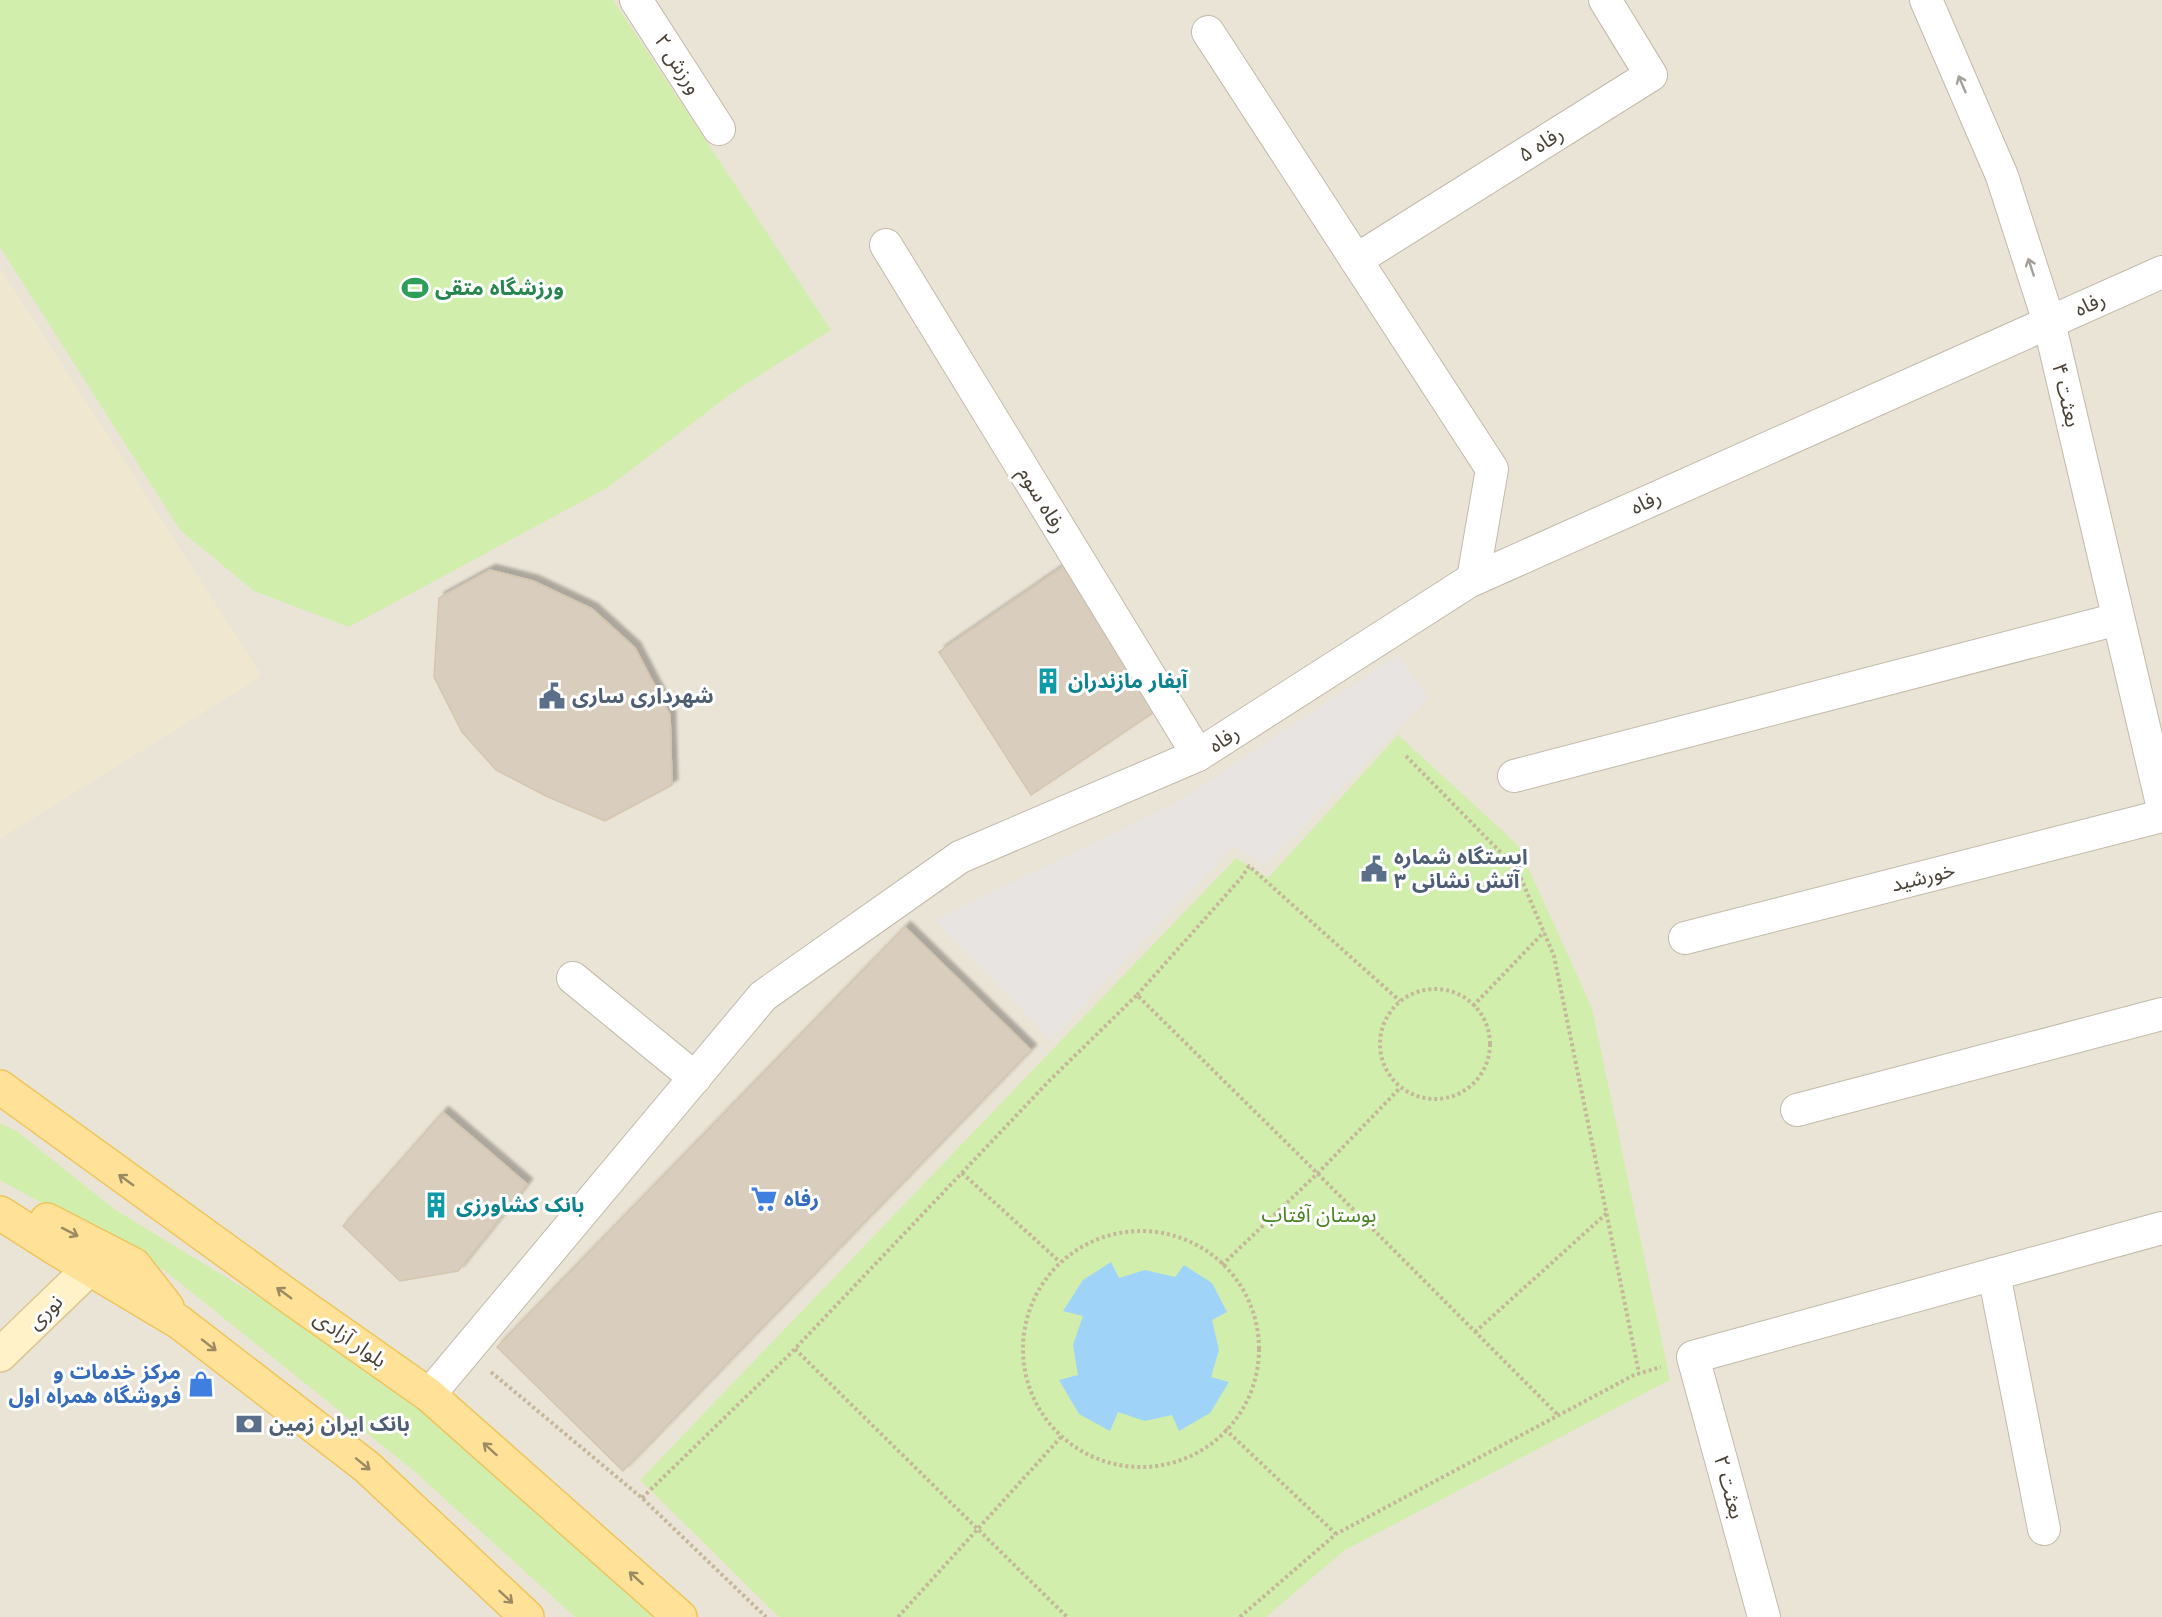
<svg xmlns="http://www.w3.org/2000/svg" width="2162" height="1617" font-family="Montserrat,'Noto Sans Arabic',sans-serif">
  <defs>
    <filter id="shadow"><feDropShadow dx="5.5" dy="-5.5" stdDeviation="1.5" flood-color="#0004"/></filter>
  </defs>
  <rect width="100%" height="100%" fill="#f6f2e9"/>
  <!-- residential -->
  <rect fill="#eae4d6" x="0" y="0" width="2162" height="1617"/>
  <!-- education -->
  <polygon fill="#f0e7d1" points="0,268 262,676 0,839"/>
  <!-- green -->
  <g fill="#d1eead">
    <polygon points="0,0 613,0 831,330 732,393 607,488 349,627 254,591 180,530 0,247"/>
    <polygon points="1398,735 1518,845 1592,1008 1670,1380 1345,1550 1266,1617 779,1617 640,1480 1236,858 1268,878"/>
    <polygon points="0,1123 18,1132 114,1209 372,1366 661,1617 575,1617 414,1471 164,1270 0,1180"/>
  </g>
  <!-- parking -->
  <polygon fill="#e7e4e1" points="1398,655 1429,698 1264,866 1233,846 1051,1040 935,920 1174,804"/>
  <!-- water -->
  <polygon fill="#9fd4f8" points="1111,1262 1119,1278 1145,1270 1175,1277 1184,1265 1212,1283 1227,1312 1212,1320 1219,1350 1211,1377 1229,1382 1210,1413 1179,1431 1172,1415 1145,1421 1118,1412 1110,1431 1079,1414 1059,1380 1078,1375 1073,1345 1083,1316 1063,1311 1083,1280"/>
  <!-- building -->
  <g fill="#d9cebd" stroke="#d4c6af" stroke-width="1.5" filter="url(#shadow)">
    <polygon points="1067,564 1157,710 1031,795 939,652"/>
    <polygon points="490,570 533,581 592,609 635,648 670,715 672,785 605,821 548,797 496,770 462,732 434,677 439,598"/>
    <polygon points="905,927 1031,1050 623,1471 497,1347"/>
    <polygon points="443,1112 527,1184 458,1271 400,1281 343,1226"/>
  </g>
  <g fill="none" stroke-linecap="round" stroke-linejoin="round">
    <!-- minor casing -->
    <g stroke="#c2baaa" stroke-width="34">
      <g id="minor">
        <polyline points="636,0 719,129"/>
        <polyline points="1926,0 2002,176 2049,322 2162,804"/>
        <polyline points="1208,32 1492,469 1473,579"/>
        <polyline points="886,245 1198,755"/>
        <polyline points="1356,260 1651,75 1605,0"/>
        <polyline points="1514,776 2118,619"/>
        <polyline points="1685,938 2162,816"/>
        <polyline points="573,978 695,1078"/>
        <polyline points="1797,1110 2162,1014"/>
        <polyline points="1994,1274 2044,1529"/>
        <polyline points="429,1395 763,996 960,857 1198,755 1468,582 2162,272"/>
        <polyline points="1764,1617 1693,1357 2162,1228"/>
      </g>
    </g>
    <!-- secondary casing -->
    <g stroke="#dac794" stroke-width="36">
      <polyline id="secondary" points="0,1355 89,1269"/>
    </g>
    <!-- primary casing -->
    <g stroke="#f0c45c" stroke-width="36">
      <g id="primary">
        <polyline points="0,1087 294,1300 429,1395 680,1617"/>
        <polyline points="0,1213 55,1248 179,1322 367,1467 527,1617"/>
        <polyline points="47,1220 134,1265 167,1307"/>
      </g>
    </g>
    <!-- path -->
    <g stroke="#c6b69a" stroke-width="4" stroke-dasharray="3 3" stroke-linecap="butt">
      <polyline points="1406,756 1517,869 1554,956 1639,1373"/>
      <circle cx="1435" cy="1044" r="55"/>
      <polyline points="1137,995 1242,877 1249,866 1400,1001"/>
      <polyline points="1473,1006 1544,932"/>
      <polyline points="962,1173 1060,1262"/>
      <circle cx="1141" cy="1349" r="118"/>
      <polyline points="1222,1265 1318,1173 1400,1088"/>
      <polyline points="1475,1332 1607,1213"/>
      <polyline points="795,1349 1067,1617"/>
      <polyline points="491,1372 642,1498 766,1617"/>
      <polyline points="1225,1429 1336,1534"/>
      <polyline points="642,1498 789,1355 1050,1080 1137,995 1303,1159 1558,1415"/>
      <polyline points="898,1617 1062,1436"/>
      <polyline points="1240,1617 1336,1534 1634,1375 1661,1367"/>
    </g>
    <!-- minor -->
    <use href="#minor" stroke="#fff" stroke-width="32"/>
    <!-- secondary -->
    <use href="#secondary" stroke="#fff2c9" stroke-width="33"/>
    <!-- primary -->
    <use href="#primary" stroke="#ffe298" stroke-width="33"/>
  </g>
  <!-- one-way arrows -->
  <defs><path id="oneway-shaft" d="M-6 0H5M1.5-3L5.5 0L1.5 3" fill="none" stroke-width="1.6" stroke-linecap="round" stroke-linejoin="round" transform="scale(1.5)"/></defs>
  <g stroke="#a4a09a">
    <use href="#oneway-shaft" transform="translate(1962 84) rotate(-113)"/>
    <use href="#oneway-shaft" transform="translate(2031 267) rotate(-108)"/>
  </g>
  <g stroke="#9b8a62">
    <use href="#oneway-shaft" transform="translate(126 1180) rotate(-144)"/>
    <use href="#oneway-shaft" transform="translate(70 1232) rotate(27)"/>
    <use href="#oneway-shaft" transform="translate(284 1293) rotate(-144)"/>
    <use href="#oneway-shaft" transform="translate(209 1345) rotate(38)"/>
    <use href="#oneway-shaft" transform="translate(490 1449) rotate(-138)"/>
    <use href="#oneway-shaft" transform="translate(363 1464) rotate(39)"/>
    <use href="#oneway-shaft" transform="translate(636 1578) rotate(-138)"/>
    <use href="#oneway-shaft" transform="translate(506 1597) rotate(43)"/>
  </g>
  <!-- icons -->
  <defs>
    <g id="stadium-bare" transform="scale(2.07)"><path d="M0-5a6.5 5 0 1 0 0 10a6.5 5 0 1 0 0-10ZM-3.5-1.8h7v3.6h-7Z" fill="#2e9e5b" stroke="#fff" stroke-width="2.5" paint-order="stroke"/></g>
    <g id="building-bare" transform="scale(2.07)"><path d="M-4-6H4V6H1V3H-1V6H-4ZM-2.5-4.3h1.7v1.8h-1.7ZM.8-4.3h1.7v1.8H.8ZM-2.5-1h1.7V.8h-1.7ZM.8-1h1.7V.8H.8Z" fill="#0f9aa8" stroke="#fff" stroke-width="2.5" paint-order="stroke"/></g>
    <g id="civic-bare" transform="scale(2.07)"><path d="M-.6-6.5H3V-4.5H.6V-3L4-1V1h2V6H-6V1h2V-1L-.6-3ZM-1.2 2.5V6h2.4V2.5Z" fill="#5c6f8a" stroke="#fff" stroke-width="2.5" paint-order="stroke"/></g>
    <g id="supermarket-bare" transform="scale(2.07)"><path d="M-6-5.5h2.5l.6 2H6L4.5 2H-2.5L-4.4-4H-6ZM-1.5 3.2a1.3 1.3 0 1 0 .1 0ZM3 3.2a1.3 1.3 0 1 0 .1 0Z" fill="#3f7fe0" stroke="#fff" stroke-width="2.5" paint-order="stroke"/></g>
    <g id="shop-bare" transform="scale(2.07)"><path d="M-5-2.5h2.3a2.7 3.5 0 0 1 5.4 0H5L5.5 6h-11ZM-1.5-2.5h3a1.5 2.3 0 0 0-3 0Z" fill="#3f7fe0" stroke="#fff" stroke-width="2.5" paint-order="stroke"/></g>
    <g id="bank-bare" transform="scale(2.07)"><path d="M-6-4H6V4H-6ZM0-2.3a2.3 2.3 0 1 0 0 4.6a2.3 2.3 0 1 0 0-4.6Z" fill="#5c6f8a" stroke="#fff" stroke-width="2.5" paint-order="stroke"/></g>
  </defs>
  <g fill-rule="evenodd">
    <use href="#stadium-bare" x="415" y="288"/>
    <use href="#building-bare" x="1048" y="681"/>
    <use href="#civic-bare" x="552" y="696"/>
    <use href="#civic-bare" x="1374" y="869"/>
    <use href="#supermarket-bare" x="764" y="1199"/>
    <use href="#building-bare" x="436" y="1205"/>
    <use href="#shop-bare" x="201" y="1384"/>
    <use href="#bank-bare" x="249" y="1424"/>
  </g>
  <g text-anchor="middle" stroke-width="6" stroke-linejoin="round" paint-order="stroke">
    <!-- street labels -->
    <g font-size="21" fill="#4a4236" stroke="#fff">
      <text transform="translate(678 64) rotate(57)" y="7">ورزش ۲</text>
      <text transform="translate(1541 144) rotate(-32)" y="7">رفاه ۵</text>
      <text transform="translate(2090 304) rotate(-24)" y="7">رفاه</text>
      <text transform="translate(2066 395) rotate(77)" y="7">بعثت ۴</text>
      <text transform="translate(1042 500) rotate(59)" y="7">رفاه سوم</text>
      <text transform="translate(1646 502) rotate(-24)" y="7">رفاه</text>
      <text transform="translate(1224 739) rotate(-33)" y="7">رفاه</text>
      <text transform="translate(1923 877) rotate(-14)" y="7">خورشید</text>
      <text transform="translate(45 1312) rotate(-44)" y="7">نوری</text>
      <text transform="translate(350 1339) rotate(35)" y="7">بلوار آزادی</text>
      <text transform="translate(1729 1487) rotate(75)" y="7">بعثت ۲</text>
    </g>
    <!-- leisure labels -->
    <g font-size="21" font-weight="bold" fill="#27864d" stroke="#fff" text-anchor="start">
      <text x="435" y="295">ورزشگاه متقی</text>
    </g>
    <!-- culture labels -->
    <g font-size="21" font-weight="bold" fill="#0d838f" stroke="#fff" text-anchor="start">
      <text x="1068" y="688">آبفار مازندران</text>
      <text x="456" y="1212">بانک کشاورزی</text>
    </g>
    <!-- service labels -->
    <g font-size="21" font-weight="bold" fill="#4e5e75" stroke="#fff" text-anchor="start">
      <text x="572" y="703">شهرداری ساری</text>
      <text x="1394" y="864">ایستگاه شماره<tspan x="1394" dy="24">۳ آتش نشانی</tspan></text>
      <text x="269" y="1431">بانک ایران زمین</text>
    </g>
    <!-- shop labels -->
    <g font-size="21" font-weight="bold" fill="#366cbe" stroke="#fff" text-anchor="start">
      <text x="784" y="1206">رفاه</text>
      <text x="181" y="1379" text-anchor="end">مرکز خدمات و<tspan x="181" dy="24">فروشگاه همراه اول</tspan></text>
    </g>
    <!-- park labels -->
    <g font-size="21" fill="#478322" stroke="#fff">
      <text x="1319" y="1222">بوستان آفتاب</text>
    </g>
  </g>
</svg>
